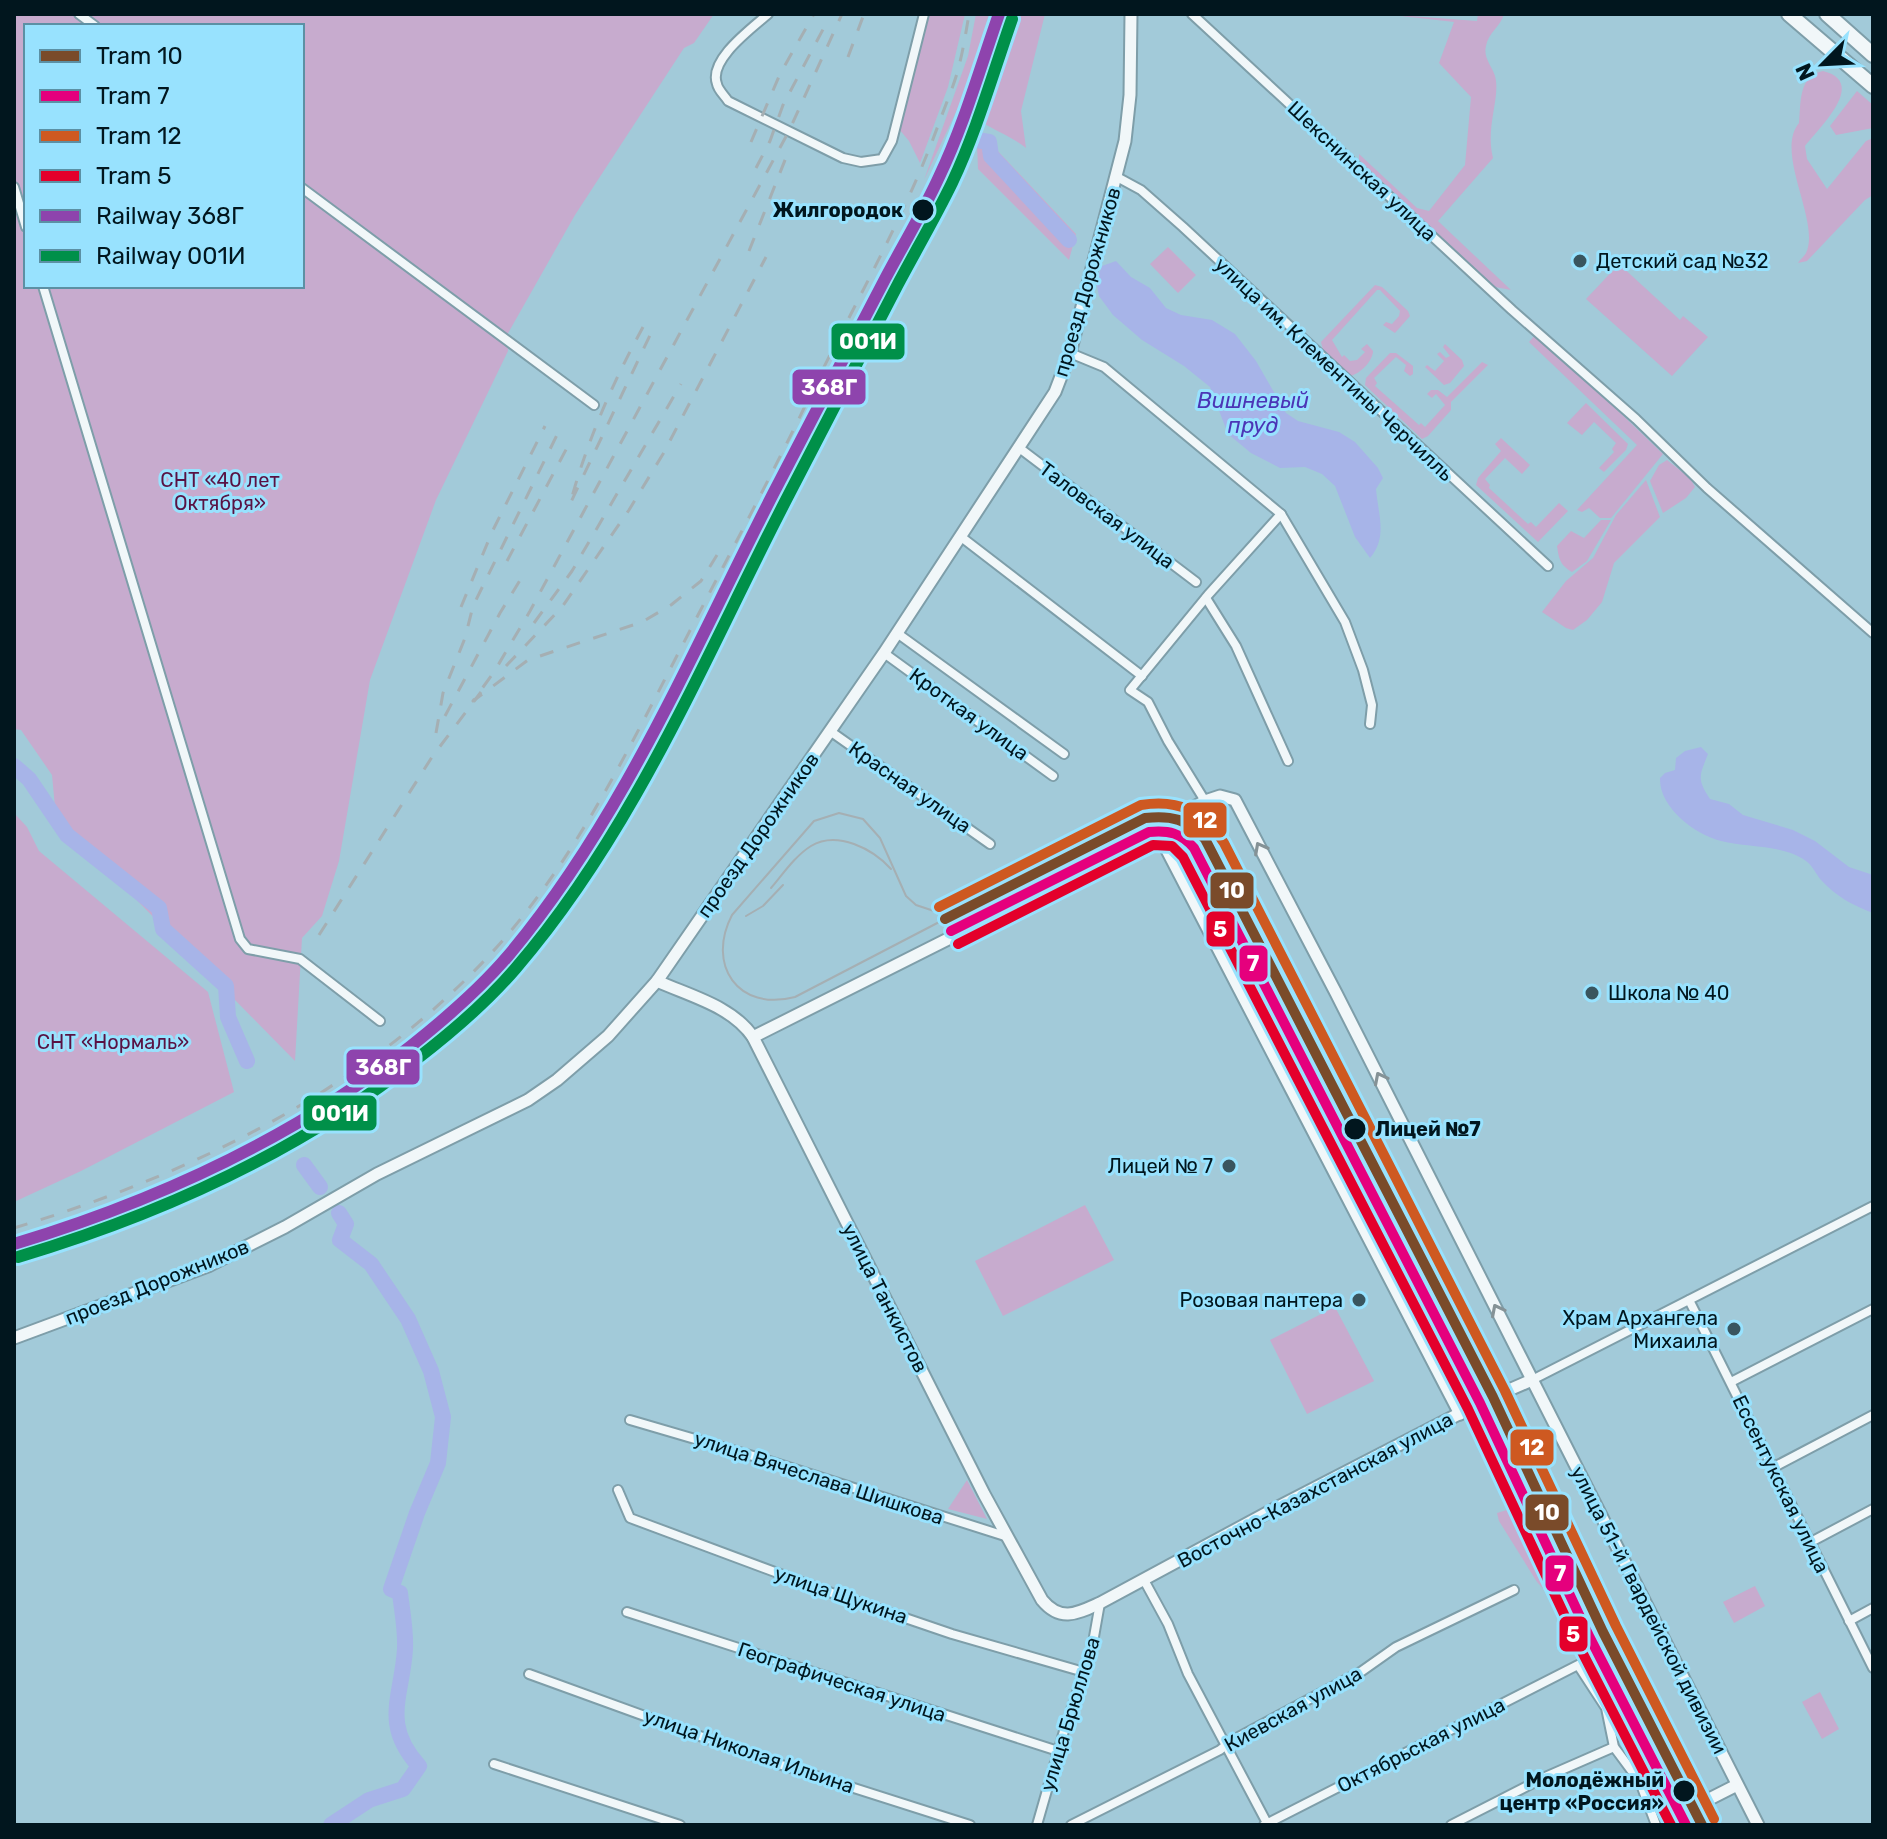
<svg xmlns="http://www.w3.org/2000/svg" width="1887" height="1839" font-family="Rubik,sans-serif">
  <rect width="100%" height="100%" fill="#a2cad9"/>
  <!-- green -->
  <g fill="#c7abce" fill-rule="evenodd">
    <path d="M14,14h700l-20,29 -10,5 -109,167 -68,120 1,16 -72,149 -66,180 -31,181 -17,55 -20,22 -7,123 -239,-243 -4,-43 -31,-45 -7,-1zM26,26h276v260h-276z"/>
    <polygon points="925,14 965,14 948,87 920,163 909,141 899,129"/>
    <polygon points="976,14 989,14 963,97 924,180 968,56"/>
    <path d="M999,14h46l-24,97 5,37c-15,-12 -29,-16 -44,-26l-2,2 -14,-8z"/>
    <path d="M1384,14l93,7 1,-7h26c-3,12 -16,19 -18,32 -3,12 6,20 9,30 6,21 -10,51 -2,82l-55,63 73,69 -16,-3 -136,-127v-6l58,54 12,3 36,-46 6,-68 -32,-34 15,-41z"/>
    <path d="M1823,71c45,11 -3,56 -18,75l2,13 20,30 39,-48 7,-3v57l-8,5 -58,61 -9,2c2,-4 6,-6 8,-10 15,-31 -32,-100 -7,-130 2,-20 -1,-47 24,-52z"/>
    <polygon points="1857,91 1873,105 1873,128 1836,135 1830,126"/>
    <polygon points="977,144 995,148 1076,234 1069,260 978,169"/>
    <polygon points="1168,247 1196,275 1178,293 1150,264"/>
    <polygon points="1619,264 1680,320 1683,316 1708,337 1672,376 1586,299"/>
    <path d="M1375,285l7,2 26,24 2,5 -15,17 -12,-8 3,-3 6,2 7,-8 1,-5 -20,-21h-3l-45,50 10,17 2,-2 6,6 7,-1 8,-8 -4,-3 6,-5 6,7c0,10 -13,23 -23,25l-27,-26 -2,-8z"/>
    <polygon points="1537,333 1663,454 1611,518 1600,518 1589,508 1582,512 1577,510 1637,445 1529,342"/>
    <polygon points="1445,344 1462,360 1464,366 1450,383 1444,385 1425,367 1427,365 1435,371 1444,361 1437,354 1440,352 1446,358 1450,356 1443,347"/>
    <polygon points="1390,353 1396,353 1413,366 1413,374 1410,376 1404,371 1406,365 1396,357 1374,378 1377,383 1375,386 1419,425 1421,423 1425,427 1445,405 1436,394 1432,398 1427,394 1431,390 1438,390 1447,397 1482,362 1488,365 1451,402 1451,410 1428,436 1422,439 1365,385 1366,378"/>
    <polygon points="1586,403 1628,444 1626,450 1604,472 1599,468 1614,452 1612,449 1616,443 1594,422 1582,435 1567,423"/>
    <polygon points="1501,438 1530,465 1522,474 1505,458 1485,479 1490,485 1489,488 1528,524 1531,522 1536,527 1559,503 1568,511 1538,542 1476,485 1478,478 1501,451 1495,444"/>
    <polygon points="1667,460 1690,478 1695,487 1686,498 1663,513 1650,481 1659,465"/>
    <polygon points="1646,480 1660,517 1614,563 1602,602 1587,620 1573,630 1566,628 1542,612 1566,581 1593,558 1616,515"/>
    <path d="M1601,520h10l-24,41 -15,11c-12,-7 -13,-13 -15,-26l14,-15 13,7z"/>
    <polygon points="14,813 27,827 39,851 208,992 234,1092 81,1171 14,1202"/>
    <polygon points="1085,1205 1114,1260 1003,1316 975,1261"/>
    <polygon points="1335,1307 1374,1381 1307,1414 1270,1340"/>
    <polygon points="967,1480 987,1519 948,1509"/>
    <polygon points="1520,1506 1533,1518 1542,1517 1547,1532 1545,1558 1556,1561 1560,1568 1555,1576 1568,1590 1565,1601 1559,1606 1537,1582 1499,1521 1497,1513"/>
    <polygon points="1755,1586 1765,1606 1734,1623 1723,1602"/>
    <polygon points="1820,1692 1839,1729 1822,1739 1802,1702"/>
  </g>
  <!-- water -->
  <g fill="#a7b4e8">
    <path d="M1116,261l15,16 19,11 16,20 15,7 31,5 23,14 21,27 30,52 12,8 41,11 16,10 23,26 5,10 -7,11c2,25 12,48 -6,69l-15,-21 -20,-51 -13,-12 -17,-7 -25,1 -29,-15 -23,-19 -18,-47 -26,-21 -42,-26 -29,-25 -14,-19 -3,-15 6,-15z"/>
    <path d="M1701,747l7,7c-8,21 -12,24 2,45l19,5 14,11 50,15 22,11 34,26 21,7 3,2v37c-21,-8 -36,-16 -52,-33 -5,-6 -9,-15 -15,-19 -24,-17 -58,-13 -85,-20 -27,-7 -62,-34 -61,-63l5,-5 10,-3 1,-12 9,-7z"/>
  </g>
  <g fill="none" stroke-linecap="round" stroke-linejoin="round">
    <!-- river -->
    <g stroke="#a7b4e8" stroke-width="16">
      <polyline points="977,140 989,142 991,156 1069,240"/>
      <polyline points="14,766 29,779 67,835 159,908 163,929 226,986 228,1017 247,1061"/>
      <polyline points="304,1165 320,1187"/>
      <path d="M331,1825l38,-25 34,-11 16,-23c-38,-42 -17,-69 -14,-117 1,-19 -3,-38 -5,-56l-9,-4 26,-76 21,-50 5,-46 -12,-46 -23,-52 -37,-55 -31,-24 6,-16 -7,-11"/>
    </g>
    <!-- minor casing -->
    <g stroke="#7e9ea9" stroke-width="12">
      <g id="minor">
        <polyline points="79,14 95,26"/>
        <path d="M768,14c-17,15 -60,46 -51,70 1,6 8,12 11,17l115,57 18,4 21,-3 10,-18 32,-127"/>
        <polyline points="1192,14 1512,310 1636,419 1707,488 1873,633"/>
        <polyline points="1117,177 1141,190 1183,227 1548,566"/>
        <polyline points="14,187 26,227"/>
        <polyline points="302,188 594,405"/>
        <polyline points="43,286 240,939 248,949 300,959 380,1021"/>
        <polyline points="1070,353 1104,367 1281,514 1345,622 1363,670 1372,705 1370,724"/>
        <polyline points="1018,447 1196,582"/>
        <polyline points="960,536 1142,676"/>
        <polyline points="1206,598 1236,646 1288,761"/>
        <polyline points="897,633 1064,754"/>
        <polyline points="884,653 1053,776"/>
        <polyline points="830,731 990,844"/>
        <polyline points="1205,801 1168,741 1148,702 1130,690 1208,595 1281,514"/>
        <polyline points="1689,1300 1873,1668"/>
        <polyline points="1532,1380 1873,1206"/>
        <polyline points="1731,1382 1873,1309"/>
        <polyline points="630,1420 763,1459 1008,1537"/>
        <polyline points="1774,1467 1873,1415"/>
        <polyline points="618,1490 630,1518 826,1591 952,1634 1084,1672"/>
        <polyline points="1809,1543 1873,1509"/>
        <polyline points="1144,1580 1168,1624 1188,1674 1268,1825"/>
        <polyline points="627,1612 1058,1751"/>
        <polyline points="1849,1621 1873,1608"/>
        <polyline points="529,1674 766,1760 970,1825"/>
        <polyline points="494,1764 680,1825"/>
        <polyline points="1037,1825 1064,1731 1092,1648 1100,1603"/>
        <polyline points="1071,1825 1220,1750 1231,1741 1362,1671 1396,1647 1514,1590"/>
        <polyline points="1264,1825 1578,1665 1606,1708 1614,1747 1640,1782 1656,1825"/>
        <polyline points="1451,1825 1543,1778 1614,1747"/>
      </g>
    </g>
    <!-- secondary casing -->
    <g stroke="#7e9ea9" stroke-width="15">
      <g id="secondary">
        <polyline points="1156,829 1460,1414"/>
        <path d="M657,981c33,15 75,25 96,56l231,457 58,106c19,23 36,13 58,3l178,-96 208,-107 46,-20"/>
        <polyline points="753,1037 956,935 1205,801 1220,796 1235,800 1336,993 1758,1825"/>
        <polyline points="14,1338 208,1266 285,1227 377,1174 528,1100 557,1080 608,1036 657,981 884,653 1055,392 1070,353 1125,141 1130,95 1131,14"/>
        <polyline points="1670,1825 1668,1820 1737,1785"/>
      </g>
    </g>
    <!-- trunk casing -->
    <g stroke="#7e9ea9" stroke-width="18">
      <g id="trunk">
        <polyline points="1789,14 1873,86"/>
        <polyline points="1827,14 1873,55"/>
      </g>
    </g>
    <!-- minor -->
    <use href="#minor" stroke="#f1f7f9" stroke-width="8"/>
    <!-- secondary -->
    <use href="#secondary" stroke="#f1f7f9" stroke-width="11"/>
    <!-- trunk -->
    <use href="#trunk" stroke="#f1f7f9" stroke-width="14"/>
    <!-- tram -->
    <g stroke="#a5afb3" stroke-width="2">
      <path d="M771,888c12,-14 24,-32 40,-42 26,-16 62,3 80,23"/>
      <polyline points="746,916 763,906 783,885"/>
      <path d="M945,919l-150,78c-57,15 -89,-32 -63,-82l82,-94 25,-8 24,6 17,19 26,58 10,9 24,8 12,-2 25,-14"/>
    </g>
    <!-- rail -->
    <g stroke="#a5afb3" stroke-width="3" stroke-dasharray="14 14" stroke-linecap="butt">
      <polyline points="848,57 864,14"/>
      <polyline points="751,142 780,74 814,14"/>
      <polyline points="756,168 770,141 783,105 829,18"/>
      <polyline points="749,251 789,150"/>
      <path d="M643,327c-31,57 -56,114 -73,177l82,-173"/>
      <polyline points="717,555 701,581 671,605 642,622 528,660 473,701 494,672 530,611 789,131 842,14"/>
      <polyline points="507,561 569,444"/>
      <polyline points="461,607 492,532 545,426"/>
      <polyline points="534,623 572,571 681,384"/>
      <polyline points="506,666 562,607 629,510 663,454 766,257"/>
      <polyline points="445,716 500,613 525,572"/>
      <polyline points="436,733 443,693 465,638 473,606 557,435"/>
      <polyline points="319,935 432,757 481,692"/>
      <path d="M14,1228c182,-55 363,-144 490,-289 75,-87 125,-191 177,-291 42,-82 86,-163 126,-246 44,-93 97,-182 132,-279 6,-17 14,-35 19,-53 5,-19 8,-38 11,-56"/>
    </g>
    <!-- rail-1 casing -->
    <g stroke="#98e2fe" stroke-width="18">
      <path id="rail-1" d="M14,1244c143,-43 278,-105 397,-198 34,-27 68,-56 97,-90 115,-137 185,-306 266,-464 37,-71 74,-142 111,-213 18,-34 38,-67 54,-102 25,-52 41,-109 60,-163"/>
    </g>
    <!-- rail-2 casing -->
    <g stroke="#98e2fe" stroke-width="18">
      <path id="rail-2" d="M18,1257c144,-43 281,-105 400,-199 35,-27 69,-56 98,-90 118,-137 188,-309 270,-468 37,-72 74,-143 111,-214 18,-34 38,-68 55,-103 25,-53 41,-110 60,-164"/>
    </g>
    <!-- rail-1 -->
    <use href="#rail-1" stroke="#8e44ad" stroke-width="12"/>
    <!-- rail-2 -->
    <use href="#rail-2" stroke="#009049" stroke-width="12"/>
    <!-- tram-1 casing -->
    <g stroke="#98e2fe" stroke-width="16">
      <path id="tram-1" d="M945,919l200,-101c26,-3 43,1 60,21l288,558 110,235 99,193"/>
    </g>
    <!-- tram-2 casing -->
    <g stroke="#98e2fe" stroke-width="16">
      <path id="tram-2" d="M951,931l198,-99c20,-2 32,1 45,16l286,555 110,235 96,187"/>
    </g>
    <!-- tram-3 casing -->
    <g stroke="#98e2fe" stroke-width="16">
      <path id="tram-3" d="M939,907l202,-102c38,-6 62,6 83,38l281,548 111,235 98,193"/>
    </g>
    <!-- tram-4 casing -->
    <g stroke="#98e2fe" stroke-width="16">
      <polyline id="tram-4" points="958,944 1153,845 1172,846 1183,857 1468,1409 1578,1644 1671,1825"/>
    </g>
    <!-- tram-1 -->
    <use href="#tram-1" stroke="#7a4b2a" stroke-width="10"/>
    <!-- tram-2 -->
    <use href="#tram-2" stroke="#e5007d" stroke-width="10"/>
    <!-- tram-3 -->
    <use href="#tram-3" stroke="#ce5921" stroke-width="10"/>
    <!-- tram-4 -->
    <use href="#tram-4" stroke="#e4002b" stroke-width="10"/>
  </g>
  <!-- one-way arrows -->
  <defs><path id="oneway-chevron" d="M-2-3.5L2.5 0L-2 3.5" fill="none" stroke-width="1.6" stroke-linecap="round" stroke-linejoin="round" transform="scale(2)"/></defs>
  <g stroke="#859296">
    <use href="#oneway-chevron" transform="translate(1260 848) rotate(-118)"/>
    <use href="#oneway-chevron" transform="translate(1380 1078) rotate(-117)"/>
    <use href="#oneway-chevron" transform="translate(1497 1310) rotate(-117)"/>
  </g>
  <!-- markers -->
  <g fill="#01161e" stroke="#98e2fe" stroke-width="3">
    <circle cx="923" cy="210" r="12"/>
    <circle cx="1355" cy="1129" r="12"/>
    <circle cx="1684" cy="1791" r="12"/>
  </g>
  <g fill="#39555f" stroke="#98e2fe" stroke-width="3">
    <circle cx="1580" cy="261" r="8"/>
    <circle cx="1592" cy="993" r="8"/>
    <circle cx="1229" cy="1166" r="8"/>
    <circle cx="1359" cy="1300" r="8"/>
    <circle cx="1734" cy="1329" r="8"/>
  </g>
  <g text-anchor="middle" stroke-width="6" stroke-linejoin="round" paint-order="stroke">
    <!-- street labels -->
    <g font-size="20" fill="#01161e" stroke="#98e2fe">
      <text transform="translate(1362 171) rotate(43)" y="7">Шекснинская улица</text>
      <text transform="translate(1087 282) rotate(-74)" y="7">проезд Дорожников</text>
      <text transform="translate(1334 369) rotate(43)" y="7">улица им. Клементины Черчилль</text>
      <text transform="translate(1107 515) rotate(37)" y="7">Таловская улица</text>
      <text transform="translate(969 714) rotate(36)" y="7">Кроткая улица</text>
      <text transform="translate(910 787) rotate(35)" y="7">Красная улица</text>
      <text transform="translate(758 835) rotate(-55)" y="7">проезд Дорожников</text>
      <text transform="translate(157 1282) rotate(-22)" y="7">проезд Дорожников</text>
      <text transform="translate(885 1298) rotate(63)" y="7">улица Танкистов</text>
      <text transform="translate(819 1478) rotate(18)" y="7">улица Вячеслава Шишкова</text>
      <text transform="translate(1781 1484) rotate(64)" y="7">Ессентукская улица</text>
      <text transform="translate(1315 1490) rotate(-28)" y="7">Восточно-Казахстанская улица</text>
      <text transform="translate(841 1595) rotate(19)" y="7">улица Щукина</text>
      <text transform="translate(1649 1610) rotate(63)" y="7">улица 51-й Гвардейской дивизии</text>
      <text transform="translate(842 1682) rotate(18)" y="7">Географическая улица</text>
      <text transform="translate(1293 1709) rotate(-29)" y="7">Киевская улица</text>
      <text transform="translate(1070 1714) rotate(-73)" y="7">улица Брюллова</text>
      <text transform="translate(1421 1745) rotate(-27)" y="7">Октябрьская улица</text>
      <text transform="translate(749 1751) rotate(19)" y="7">улица Николая Ильина</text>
    </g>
    <!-- stop labels -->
    <g font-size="20" font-weight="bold" fill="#01161e" stroke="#98e2fe" text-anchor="end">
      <text x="903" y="217">Жилгородок</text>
      <text x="1375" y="1136" text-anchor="start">Лицей №7</text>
      <text x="1664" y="1787">Молодёжный<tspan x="1664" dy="23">центр «Россия»</tspan></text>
    </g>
    <!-- poi labels -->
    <g font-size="20" fill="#01161e" stroke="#98e2fe" text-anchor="end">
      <text x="1596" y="268" text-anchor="start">Детский сад №32</text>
      <text x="1608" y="1000" text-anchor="start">Школа № 40</text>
      <text x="1213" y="1173">Лицей № 7</text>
      <text x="1343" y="1307">Розовая пантера</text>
      <text x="1718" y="1325">Храм Архангела<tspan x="1718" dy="23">Михаила</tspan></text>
    </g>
    <!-- park labels -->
    <g font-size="20" fill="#591243" stroke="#98e2fe">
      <text x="220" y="487">СНТ «40 лет<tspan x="220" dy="23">Октября»</tspan></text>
      <text x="113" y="1049">СНТ «Нормаль»</text>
    </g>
    <!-- water labels -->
    <g font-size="22" font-style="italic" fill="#4b35b6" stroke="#98e2fe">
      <text x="1253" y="408">Вишневый<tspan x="1253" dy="25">пруд</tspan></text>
    </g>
  </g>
  <g stroke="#98e2fe" stroke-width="3">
    <rect x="830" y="322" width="76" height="39" rx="8" fill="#009049"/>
    <rect x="791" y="368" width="76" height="38" rx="8" fill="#8e44ad"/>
    <rect x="1182" y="801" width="46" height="38" rx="8" fill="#ce5921"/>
    <rect x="1209" y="871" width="46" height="39" rx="8" fill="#7a4b2a"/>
    <rect x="1205" y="910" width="31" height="38" rx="8" fill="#e4002b"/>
    <rect x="1238" y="944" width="31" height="39" rx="8" fill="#e5007d"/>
    <rect x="345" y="1048" width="76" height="38" rx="8" fill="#8e44ad"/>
    <rect x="302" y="1094" width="76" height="38" rx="8" fill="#009049"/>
    <rect x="1509" y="1428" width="46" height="39" rx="8" fill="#ce5921"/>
    <rect x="1524" y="1493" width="46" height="39" rx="8" fill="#7a4b2a"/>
    <rect x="1544" y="1554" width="31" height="39" rx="8" fill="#e5007d"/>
    <rect x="1558" y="1615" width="31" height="38" rx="8" fill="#e4002b"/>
  </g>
  <g font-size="22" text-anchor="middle" font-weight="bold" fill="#fff">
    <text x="868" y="349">001И</text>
    <text x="829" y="395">368Г</text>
    <text x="1205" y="828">12</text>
    <text x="1232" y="898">10</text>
    <text x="1220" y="937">5</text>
    <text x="1253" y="971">7</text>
    <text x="383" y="1075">368Г</text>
    <text x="340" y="1121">001И</text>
    <text x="1532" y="1455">12</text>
    <text x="1547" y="1520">10</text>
    <text x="1560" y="1581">7</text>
    <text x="1573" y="1642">5</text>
  </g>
  <!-- border -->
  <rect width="1887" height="1839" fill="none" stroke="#01161e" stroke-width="32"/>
  <!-- legend -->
  <rect x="24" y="24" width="280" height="264" fill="#98e2fe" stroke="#5c90a4" stroke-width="2"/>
  <rect x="40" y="50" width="40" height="12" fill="#7a4b2a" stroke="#5c90a4" stroke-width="2"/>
  <text x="96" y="64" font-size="24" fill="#01161e">Tram 10</text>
  <rect x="40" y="90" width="40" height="12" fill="#e5007d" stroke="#5c90a4" stroke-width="2"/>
  <text x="96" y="104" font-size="24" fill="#01161e">Tram 7</text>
  <rect x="40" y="130" width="40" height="12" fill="#ce5921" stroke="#5c90a4" stroke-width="2"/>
  <text x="96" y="144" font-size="24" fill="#01161e">Tram 12</text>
  <rect x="40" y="170" width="40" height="12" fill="#e4002b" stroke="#5c90a4" stroke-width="2"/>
  <text x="96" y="184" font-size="24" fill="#01161e">Tram 5</text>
  <rect x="40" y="210" width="40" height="12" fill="#8e44ad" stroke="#5c90a4" stroke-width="2"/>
  <text x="96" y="224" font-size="24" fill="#01161e">Railway 368Г</text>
  <rect x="40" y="250" width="40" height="12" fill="#009049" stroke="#5c90a4" stroke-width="2"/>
  <text x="96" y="264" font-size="24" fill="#01161e">Railway 001И</text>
  <!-- north arrow -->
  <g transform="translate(1823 64) rotate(246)" stroke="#98e2fe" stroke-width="6" paint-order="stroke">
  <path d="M0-6L14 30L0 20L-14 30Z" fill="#01161e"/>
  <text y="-12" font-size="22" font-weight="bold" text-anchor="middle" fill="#01161e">N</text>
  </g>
</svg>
